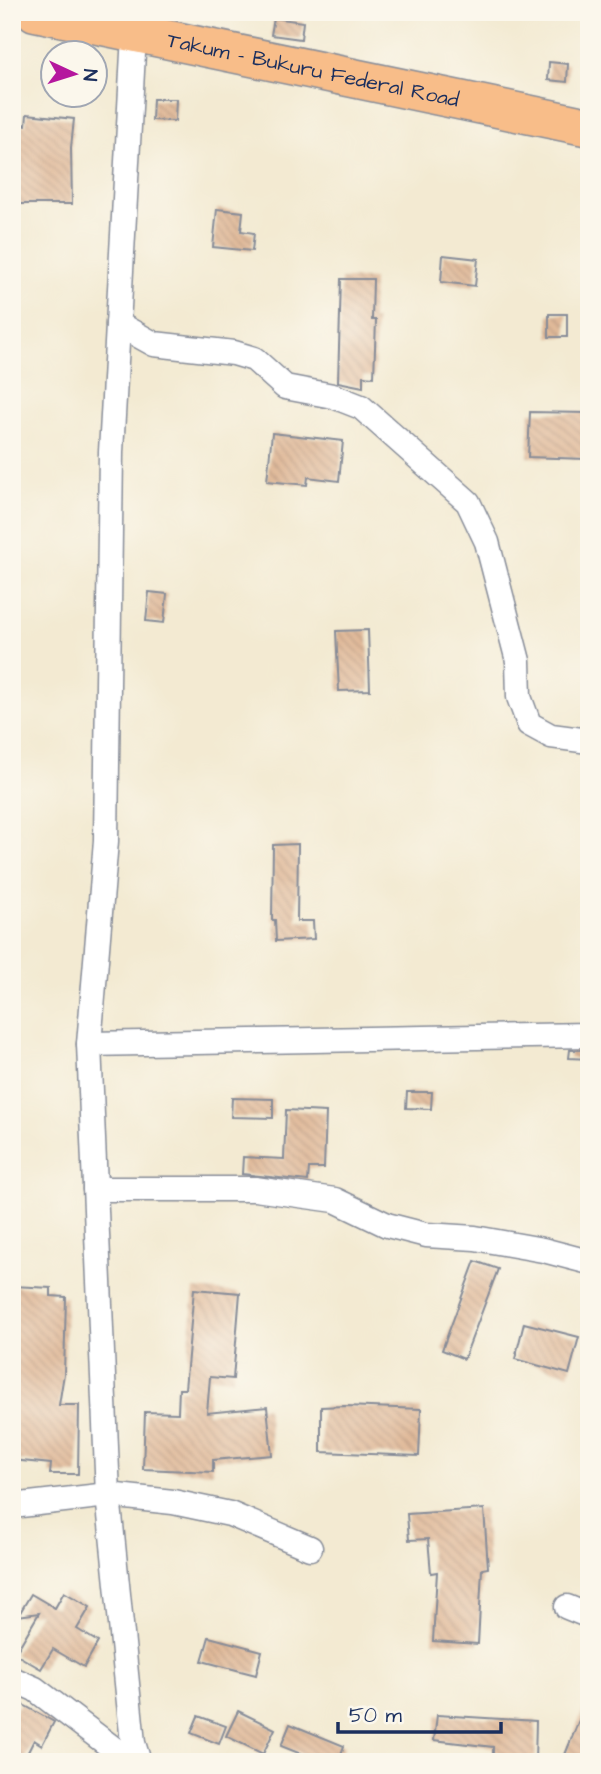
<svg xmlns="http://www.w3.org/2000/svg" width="601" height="1774" font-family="'Architects Daughter',sans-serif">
  <defs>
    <pattern id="building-back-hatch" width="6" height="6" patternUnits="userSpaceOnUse" patternTransform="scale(1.75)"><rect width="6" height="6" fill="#e0b999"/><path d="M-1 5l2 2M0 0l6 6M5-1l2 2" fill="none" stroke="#c09f86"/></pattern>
  </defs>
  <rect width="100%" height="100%" fill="#fbf7ec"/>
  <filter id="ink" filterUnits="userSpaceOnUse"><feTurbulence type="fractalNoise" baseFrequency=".0143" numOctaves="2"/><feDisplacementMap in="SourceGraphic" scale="14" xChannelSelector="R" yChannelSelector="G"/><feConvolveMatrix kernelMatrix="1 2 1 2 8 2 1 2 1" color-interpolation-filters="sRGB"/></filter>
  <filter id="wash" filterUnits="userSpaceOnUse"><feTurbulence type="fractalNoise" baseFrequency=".00686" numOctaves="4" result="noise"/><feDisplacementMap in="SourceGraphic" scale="28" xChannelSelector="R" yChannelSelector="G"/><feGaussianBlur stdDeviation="1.57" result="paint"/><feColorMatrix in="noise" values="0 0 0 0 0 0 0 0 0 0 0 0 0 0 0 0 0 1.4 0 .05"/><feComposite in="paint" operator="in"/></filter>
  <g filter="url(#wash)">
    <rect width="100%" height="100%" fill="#f3ead2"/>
    <g id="blocks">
      <!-- building -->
      <g fill="url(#building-back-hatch)">
        <polygon points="274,18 303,22 301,39 271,35"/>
        <polygon points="549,62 568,64 567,82 548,80"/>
        <polygon points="153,99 176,99 175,121 152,120"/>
        <polygon points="27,114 74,119 71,148 72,204 12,204 12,125 26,125"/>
        <polygon points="217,209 243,212 241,231 254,233 252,251 213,247"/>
        <polygon points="443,255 478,259 475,286 441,282"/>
        <polygon points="341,279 373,279 372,320 376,320 374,377 363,376 363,387 338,382"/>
        <rect x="549" y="314" width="18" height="23"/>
        <polygon points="530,412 587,413 586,459 528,457"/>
        <polygon points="272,433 343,441 339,481 308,477 307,485 267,481"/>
        <polygon points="149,592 167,594 164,623 146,621"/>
        <polygon points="368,630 370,690 339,691 336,631"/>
        <polygon points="298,844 297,921 313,921 314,939 276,941 275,920 272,920 273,845"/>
        <polygon points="570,1050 589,1050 589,1059 569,1058"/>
        <polygon points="407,1092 432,1092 431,1109 406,1108"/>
        <polygon points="232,1098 273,1099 273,1118 231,1117"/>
        <polygon points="286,1110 326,1112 324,1168 309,1168 308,1181 242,1174 243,1157 284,1159"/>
        <polygon points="475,1261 498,1269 464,1359 442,1350"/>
        <polygon points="13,1286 51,1288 51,1296 66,1297 64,1374 59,1405 79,1405 78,1474 50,1474 51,1464 12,1460"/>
        <polygon points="194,1289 240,1293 233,1379 210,1377 207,1413 267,1407 272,1455 213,1460 213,1472 143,1469 145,1412 178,1413 179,1389 185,1389"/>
        <polygon points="524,1323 579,1337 569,1374 515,1359"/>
        <polygon points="345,1406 421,1409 419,1456 321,1452 321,1407"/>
        <polygon points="484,1509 488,1568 482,1569 478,1644 433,1641 437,1572 431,1573 428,1539 409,1540 407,1514"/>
        <polygon points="64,1592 90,1607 77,1629 98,1642 84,1667 53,1649 41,1669 15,1654 39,1613 18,1616 31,1594 55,1608"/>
        <polygon points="209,1637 262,1651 256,1675 202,1661"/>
        <polygon points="588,1698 589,1762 562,1762"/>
        <polygon points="20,1703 54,1722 42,1745 34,1740 23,1762 12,1762 12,1716"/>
        <polygon points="238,1711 275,1729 263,1754 226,1736"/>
        <polygon points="437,1715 536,1721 535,1762 493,1762 493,1747 434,1740"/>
        <polygon points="198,1716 226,1726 219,1744 191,1733"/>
        <polygon points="290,1724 344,1746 338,1762 321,1762 281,1746"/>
      </g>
    </g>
  </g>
  <g filter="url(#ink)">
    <use href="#blocks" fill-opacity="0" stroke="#878c98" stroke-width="2"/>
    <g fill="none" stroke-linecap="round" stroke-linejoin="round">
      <!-- street casing -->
      <g stroke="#878c98" stroke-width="27">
        <g id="street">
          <polyline points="134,35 111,452 106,841 89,1044 108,1495 133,1743 139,1762"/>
          <polyline points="118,324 154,344 234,353 254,359 285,387 333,396 361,407 468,502 487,542 518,661 519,697 529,724 551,736 589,741"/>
          <polyline points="89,1044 589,1035"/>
          <polyline points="95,1189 255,1189 335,1200 387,1225 426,1235 475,1238 543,1250 589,1262"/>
          <polyline points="12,1506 108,1495 173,1502 230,1514 310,1548"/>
          <polyline points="567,1607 589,1616"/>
          <polyline points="12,1679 35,1689 131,1762"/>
        </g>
      </g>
      <!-- primary casing -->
      <g stroke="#878c98" stroke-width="41">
        <g id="primary">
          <path id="s1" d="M35,12l554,115"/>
        </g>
      </g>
      <!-- street -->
      <use href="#street" stroke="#fff" stroke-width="24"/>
      <!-- primary -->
      <use href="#primary" stroke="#f8bd89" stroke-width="38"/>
    </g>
  </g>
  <g text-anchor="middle" stroke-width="7" stroke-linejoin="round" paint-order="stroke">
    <!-- street labels -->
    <g font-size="21" fill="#1b2f5e" stroke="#fbf7ec">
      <text dy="7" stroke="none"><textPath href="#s1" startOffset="284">Takum - Bukuru Federal Road</textPath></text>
    </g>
  </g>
  <!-- margin -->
  <rect width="601" height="1774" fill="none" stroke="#fbf7ec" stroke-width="42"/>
  <!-- north arrow -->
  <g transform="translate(74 74) rotate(94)"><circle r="33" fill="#fbf7ec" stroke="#a1a7b3" stroke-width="2"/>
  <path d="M0-5L12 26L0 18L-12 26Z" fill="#b5179e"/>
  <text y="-10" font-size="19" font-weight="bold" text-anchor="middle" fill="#1b2f5e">N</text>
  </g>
  <!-- scale -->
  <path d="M338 1722v10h163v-10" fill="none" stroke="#1b2f5e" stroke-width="3.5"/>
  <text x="349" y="1722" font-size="21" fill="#1b2f5e" stroke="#fbf7ec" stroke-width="5" paint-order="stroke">50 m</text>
</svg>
